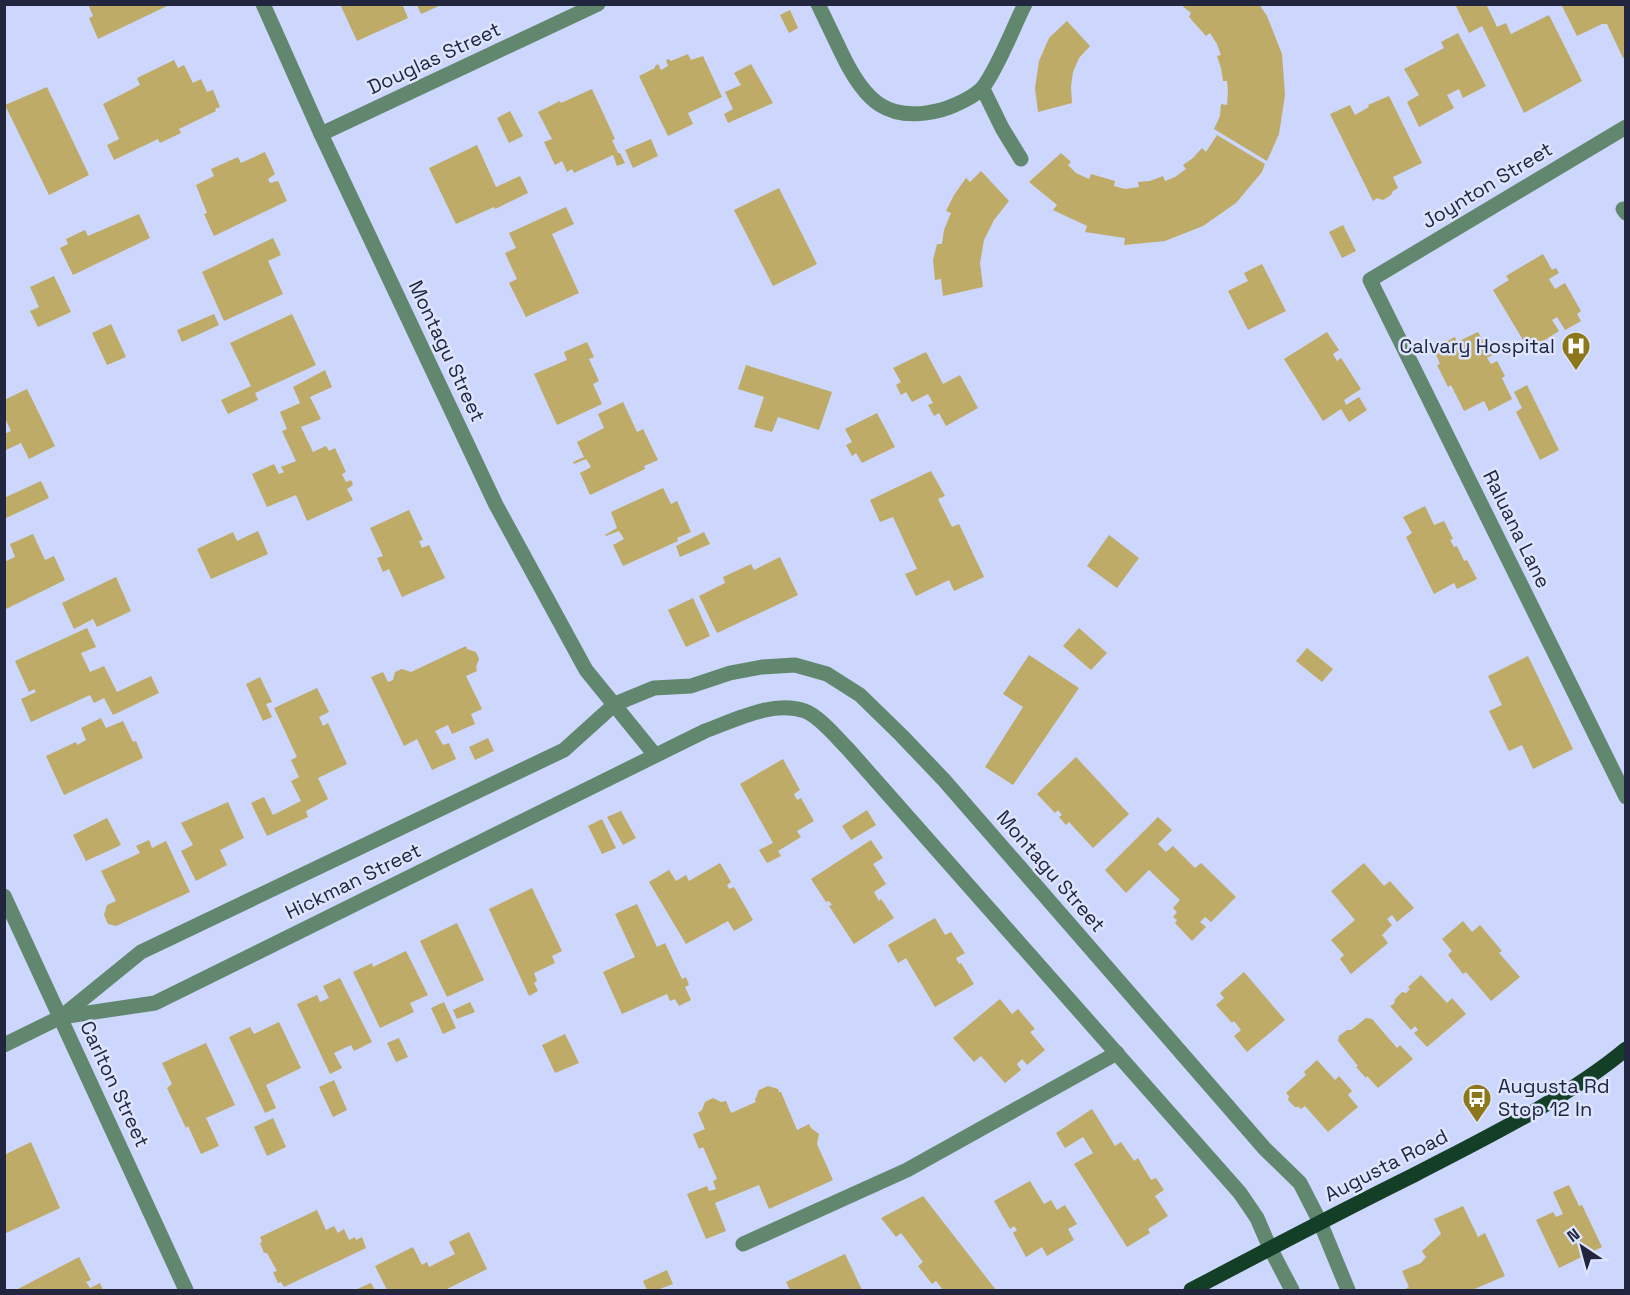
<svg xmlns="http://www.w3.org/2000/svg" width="1630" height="1295" font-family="'Space Grotesk',sans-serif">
  <rect width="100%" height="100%" fill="#cdd6fc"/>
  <!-- building -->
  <g fill="#bdab67">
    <polygon points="88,4 166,4 167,6 98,39 89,18 93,16"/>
    <polygon points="340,4 402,4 408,18 357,41"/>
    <polygon points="1180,4 1259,4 1267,16 1282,54 1285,95 1279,134 1267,161 1214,129 1220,116 1221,104 1227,105 1228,92 1227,81 1223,81 1221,68 1217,56 1221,55 1217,44 1210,33 1206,36 1189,17 1191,13"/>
    <polygon points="1455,4 1486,4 1497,27 1506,23 1511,34 1549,15 1582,81 1524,113 1482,26 1469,33"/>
    <polygon points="1561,4 1626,4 1626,57 1623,58 1607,24 1602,24 1577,36"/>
    <polygon points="417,5 441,5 421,14"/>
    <polygon points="790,10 798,28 789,33 780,15"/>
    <polygon points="1067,21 1090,46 1079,58 1073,72 1071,87 1072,103 1038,112 1035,88 1039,61 1049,38"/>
    <polygon points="1458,33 1486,86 1463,98 1459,89 1447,95 1454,108 1419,127 1407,102 1419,95 1404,69 1444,48 1441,42"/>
    <polygon points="688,54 691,60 703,56 722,97 688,113 693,124 668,136 639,76 655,68 655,66 658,64 661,70 668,66 666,60 669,59 671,61"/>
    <polygon points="174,60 178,68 184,65 193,83 201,79 207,92 213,90 220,107 215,109 216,111 179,129 181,133 160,143 158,139 114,160 107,145 119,139 103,104 140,85 137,78"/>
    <polygon points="751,64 773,103 728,123 724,114 733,109 725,92 741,85 734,73"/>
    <polygon points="47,87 89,175 49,195 5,105"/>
    <polygon points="592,89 615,139 612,140 618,153 620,153 625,163 617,166 613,155 574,173 572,169 567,172 562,161 555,165 544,142 552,139 538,112 560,101 561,103"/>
    <polygon points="1389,96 1422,163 1393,177 1398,188 1393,191 1391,195 1383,200 1377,198 1373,201 1330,114 1350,105 1355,115 1369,107 1368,105"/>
    <polygon points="510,111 523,136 509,143 497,118"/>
    <polygon points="1217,135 1265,164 1262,172 1236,203 1203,226 1165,241 1124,245 1125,238 1085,232 1087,226 1053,210 1057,205 1029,182 1061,153 1071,162 1068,165 1076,173 1089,179 1091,174 1115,181 1114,186 1125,189 1139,187 1138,182 1150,181 1163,176 1165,181 1175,177 1186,169 1183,165 1193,158 1202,148 1206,152"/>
    <polygon points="651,139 658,156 633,168 625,150"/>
    <polygon points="477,145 496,187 520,176 528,193 495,209 494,207 456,224 429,168"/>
    <polygon points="265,152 275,174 268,179 270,183 278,181 287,201 214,236 204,214 207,213 196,185 214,176 211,169 238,157 241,163"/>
    <polygon points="981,171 1009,201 994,220 984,240 980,263 983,287 943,296 941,279 935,280 933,260 937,244 942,244 944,230 951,213 946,211 954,195 966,178 970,182"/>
    <polygon points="779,188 817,264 773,286 734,210"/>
    <polygon points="566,207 574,224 552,234 579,293 526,317 509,283 517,279 505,253 516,248 509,233"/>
    <polygon points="139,214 150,238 73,275 60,248 68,244 66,239 85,230 88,236"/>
    <polygon points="1343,225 1356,251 1342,258 1329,232"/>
    <polygon points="273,238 281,255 268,261 283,294 224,321 202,272"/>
    <polygon points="1543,254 1552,270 1556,268 1559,273 1549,279 1555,289 1565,283 1581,311 1577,314 1581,321 1565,330 1557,317 1552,320 1559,331 1529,350 1493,290 1509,280 1506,276"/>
    <polygon points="1262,264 1286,311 1248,330 1228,291 1248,281 1244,273"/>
    <polygon points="54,276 71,312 38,327 30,311 39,307 30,287"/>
    <polygon points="214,314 219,325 182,342 177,330"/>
    <polygon points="292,314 316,365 255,393 258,400 228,414 221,400 251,386 230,343"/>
    <polygon points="111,324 126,357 107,365 92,333"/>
    <polygon points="1327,332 1339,350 1333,354 1337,361 1341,358 1361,389 1344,400 1346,405 1359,397 1367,410 1349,422 1341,409 1323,421 1284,359"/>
    <polygon points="1478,332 1488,350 1491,348 1494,354 1487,358 1491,364 1497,361 1505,376 1502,378 1512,399 1489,411 1484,401 1464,411 1451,385 1448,387 1437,365 1440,364 1433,348 1455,337 1457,342"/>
    <polygon points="587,342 594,357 589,359 599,381 593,384 602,404 557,425 534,374 567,360 564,352"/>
    <polygon points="926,352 943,384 960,375 978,408 946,426 939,413 934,416 928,405 933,403 928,394 912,402 906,392 901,395 896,385 901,382 893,368"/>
    <polygon points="746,365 832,392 819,430 778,417 772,432 754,427 764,397 738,389"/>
    <polygon points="325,370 332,387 310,397 321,419 301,427 313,452 326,446 329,451 335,448 346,472 342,474 346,482 351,480 353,485 347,489 353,500 307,521 296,495 267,507 252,474 274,464 279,474 284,472 281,467 296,461 282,431 287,429 280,412 300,403 293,387"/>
    <polygon points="1527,385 1559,450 1540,460 1516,412 1522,408 1514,392"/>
    <polygon points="27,389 55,446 29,459 21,443 6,450 4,446 4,434 11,431 4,416 4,400"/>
    <polygon points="623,402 637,432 643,429 658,460 644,466 645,469 590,495 580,473 591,467 586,459 574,464 573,462 584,457 577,442 604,428 598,414"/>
    <polygon points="877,413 895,447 862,463 856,453 852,456 846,445 852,442 845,429"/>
    <polygon points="931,471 945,496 938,499 952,527 959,524 984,577 954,591 949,580 916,596 905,574 917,569 893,517 880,522 870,500"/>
    <polygon points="41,481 49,498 4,519 4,498"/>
    <polygon points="663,488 671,504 677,501 691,532 677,538 678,541 623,566 613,545 624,539 619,531 606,536 605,535 617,528 611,512"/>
    <polygon points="1425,506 1434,525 1444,521 1453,539 1450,540 1454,547 1457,546 1464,561 1467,560 1477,579 1457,589 1454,583 1434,594 1406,537 1412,533 1403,517"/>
    <polygon points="409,510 423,540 419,541 422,548 429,545 445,578 402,597 389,569 383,572 377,558 383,556 370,528"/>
    <polygon points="258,531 268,554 211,579 197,549 233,532 237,541"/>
    <polygon points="704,532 710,544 680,557 676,546"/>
    <polygon points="33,534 45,560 54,556 65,580 4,610 4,562 15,557 10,544"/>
    <polygon points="1109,535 1139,558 1117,588 1087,566"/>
    <polygon points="780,557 798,595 717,633 699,596 725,583 723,577 751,564 754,570"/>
    <polygon points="116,577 131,611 97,627 93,619 74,629 62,603"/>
    <polygon points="693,598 710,636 686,647 668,610"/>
    <polygon points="87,628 96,647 81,653 90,672 104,666 117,692 151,676 159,693 113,715 104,698 94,703 90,695 31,722 21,699 36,692 34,689 29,692 15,661"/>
    <polygon points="1079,628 1107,653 1091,670 1063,646"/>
    <polygon points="466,646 467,649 476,652 479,659 476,667 477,671 466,676 482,709 471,714 475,724 452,734 448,725 435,731 443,745 449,743 456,759 432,770 417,739 404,746 371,677 383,672 388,682 393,680 395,672 402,669 411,672"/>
    <polygon points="1307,648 1333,669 1322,682 1296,661"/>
    <polygon points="1029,655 1079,688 1013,785 985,767 1023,707 1003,694"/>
    <polygon points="1528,656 1573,749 1533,769 1522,745 1509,751 1489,711 1502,705 1488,676"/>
    <polygon points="260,677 272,702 266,704 272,717 263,721 246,684"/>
    <polygon points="317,688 329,712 319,717 323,726 328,723 347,764 318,778 328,799 306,811 308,817 267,836 251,803 264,797 273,815 301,801 291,781 299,777 291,760 297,757 274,708"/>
    <polygon points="101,718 106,728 123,721 133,742 136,741 143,758 64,795 46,756 76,742 77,745 86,740 81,728"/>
    <polygon points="488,738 494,751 475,760 469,747"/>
    <polygon points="1076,757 1129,814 1093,848 1069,822 1066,825 1059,817 1062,815 1058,810 1055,813 1037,794"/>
    <polygon points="783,759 800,790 794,794 797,800 801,798 814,821 797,831 801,837 778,851 781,856 767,863 759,850 773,843 740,784"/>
    <polygon points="228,802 244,838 220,850 227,865 196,881 181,851 193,845 181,823"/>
    <polygon points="867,810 876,825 851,840 842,826"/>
    <polygon points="621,811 636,838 623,845 607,817"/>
    <polygon points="1158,817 1172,830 1158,844 1166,852 1173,846 1195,868 1201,863 1236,897 1211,922 1205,917 1200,922 1206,927 1192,941 1175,923 1177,920 1173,917 1177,912 1173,908 1180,900 1149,870 1126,893 1105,870"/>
    <polygon points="107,818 121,845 86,861 73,835"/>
    <polygon points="602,819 616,848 602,854 588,826"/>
    <polygon points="149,840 152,848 166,841 190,892 116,926 108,924 104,915 107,905 116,901 101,871 140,853 136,846"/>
    <polygon points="871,840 883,858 873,864 886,884 874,892 879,901 881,899 894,918 854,944 829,906 832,905 829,901 826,902 811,879"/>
    <polygon points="720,863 731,882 727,885 729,889 734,887 753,920 734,931 728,921 686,944 649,882 669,870 676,881 686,875 689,881"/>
    <polygon points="1364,863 1384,886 1390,881 1414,908 1397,922 1392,915 1387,919 1392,925 1382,935 1388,943 1351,974 1340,959 1344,955 1331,940 1355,920 1331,891"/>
    <polygon points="532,888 562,951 552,956 555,963 534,973 537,981 534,983 538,991 529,996 489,909"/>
    <polygon points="637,904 657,947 665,943 682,979 686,977 689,985 685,987 691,1000 679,1006 675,999 670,1001 667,994 622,1014 603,972 635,957 615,914"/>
    <polygon points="935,918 945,935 951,932 965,953 956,958 959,964 961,963 974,984 935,1007 906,958 898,963 888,945"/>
    <polygon points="1463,921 1472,932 1480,925 1502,951 1499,953 1520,977 1491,1001 1466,972 1463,974 1448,955 1452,951 1442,939"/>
    <polygon points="457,923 484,980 447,997 420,941"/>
    <polygon points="406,951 428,995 410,1003 414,1012 380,1028 353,972 372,963 373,967"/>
    <polygon points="1244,972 1285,1020 1247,1052 1234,1036 1241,1030 1234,1021 1232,1023 1216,1005 1224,998 1220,993"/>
    <polygon points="1421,975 1447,1003 1452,998 1466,1014 1427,1047 1414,1033 1418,1030 1415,1026 1411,1030 1390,1006 1394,1004 1395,999 1402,992 1406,993 1410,989 1408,987"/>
    <polygon points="340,978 372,1042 354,1051 351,1045 334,1053 342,1068 330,1074 297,1004 317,995 320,1002 329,998 323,986"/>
    <polygon points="1000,999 1012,1014 1018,1009 1035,1029 1030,1032 1045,1050 1027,1065 1022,1059 1017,1064 1021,1070 1005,1083 981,1056 974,1062 953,1038"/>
    <polygon points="444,1002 456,1028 443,1034 431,1008"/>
    <polygon points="470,1002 475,1012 457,1019 453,1010"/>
    <polygon points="1366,1018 1372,1019 1397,1048 1400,1045 1413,1059 1378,1088 1367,1076 1366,1078 1356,1067 1358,1066 1338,1041 1339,1036 1347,1030 1351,1030"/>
    <polygon points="279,1022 301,1068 266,1085 276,1108 265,1113 229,1037 250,1027 254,1034"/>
    <polygon points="565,1034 579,1063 555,1073 542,1045"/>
    <polygon points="399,1038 408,1057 396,1062 387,1043"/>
    <polygon points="206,1043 235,1105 206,1118 219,1146 201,1154 188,1126 186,1128 167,1088 172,1084 162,1063"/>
    <polygon points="1317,1060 1335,1080 1339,1076 1352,1091 1348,1095 1358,1107 1328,1132 1305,1106 1301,1109 1299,1107 1295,1107 1288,1100 1289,1096 1286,1093 1306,1075 1304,1072"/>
    <polygon points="334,1080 347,1110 333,1117 319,1087"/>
    <polygon points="768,1086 778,1089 779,1092 781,1092 797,1130 809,1124 811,1128 819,1134 817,1144 833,1180 769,1209 759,1185 715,1203 726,1231 706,1239 687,1194 707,1186 709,1191 716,1189 713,1181 717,1179 703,1147 699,1149 693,1134 705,1129 698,1113 702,1110 705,1102 713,1098 721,1102 726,1101 731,1113 756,1102 755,1100 759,1090"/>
    <polygon points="1092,1109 1115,1146 1121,1142 1134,1161 1138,1158 1151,1180 1156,1178 1164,1190 1155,1196 1168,1216 1148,1229 1150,1233 1127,1247 1074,1164 1093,1153 1083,1137 1065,1148 1056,1133"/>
    <polygon points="273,1118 286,1147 267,1156 254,1127"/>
    <polygon points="31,1142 60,1208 4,1234 4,1155"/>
    <polygon points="1030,1181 1044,1204 1051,1200 1057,1210 1065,1205 1077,1224 1068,1229 1074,1240 1047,1256 1042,1247 1026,1257 1013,1233 1017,1230 1014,1226 1010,1229 994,1201"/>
    <polygon points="1569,1185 1579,1206 1582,1205 1602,1247 1559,1268 1536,1220 1553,1212 1556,1217 1563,1214 1553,1192"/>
    <polygon points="923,1196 996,1290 943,1290 936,1281 932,1284 918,1266 923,1262 901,1233 896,1237 881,1218"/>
    <polygon points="1463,1206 1478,1237 1485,1233 1505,1276 1472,1290 1404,1290 1409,1287 1402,1271 1421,1263 1426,1257 1422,1251 1441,1234 1434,1219"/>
    <polygon points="317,1210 326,1230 334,1226 338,1233 344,1229 349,1240 355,1237 356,1240 362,1237 366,1248 284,1287 281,1282 278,1283 273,1272 277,1271 267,1253 264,1253 260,1243 262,1242 260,1237"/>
    <polygon points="469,1232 487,1269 445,1290 387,1290 375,1266 413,1247 422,1265 427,1262 429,1267 455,1254 449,1242"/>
    <polygon points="845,1254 862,1290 790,1290 786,1282"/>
    <polygon points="79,1257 91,1280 86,1282 90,1288 100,1283 103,1290 16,1290"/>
    <polygon points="667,1270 673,1284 657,1290 647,1290 643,1281"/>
    <polygon points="371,1283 375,1290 355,1290"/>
  </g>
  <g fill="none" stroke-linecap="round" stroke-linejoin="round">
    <!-- minor -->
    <g stroke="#61886e" stroke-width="15">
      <polyline points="263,4 321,134 496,505 586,670 655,755"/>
      <path d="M818,4c8,17 16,33 24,50 22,46 45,70 99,56 11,-3 36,-14 43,-24 16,-23 28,-56 41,-82"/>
      <polyline points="983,89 1002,128 1021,159"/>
      <polyline points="1626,127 1370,280 1626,797"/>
      <polyline points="321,134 598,4"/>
      <polyline points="1623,209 1626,213"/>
      <polyline points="4,896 186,1290"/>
      <path d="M61,1017l94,-14 550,-272c30,-11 68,-31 100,-20 14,5 32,27 43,38l392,444 17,25 13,30 22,42"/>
      <polyline points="4,1045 61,1017 141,952 564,750 615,704 654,688 691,686 730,673 762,667 795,665 827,674 860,695 901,735 944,780 1265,1149 1300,1183 1320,1222 1348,1290"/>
      <polyline points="743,1244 907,1170 1117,1053"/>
    </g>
    <!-- major -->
    <path stroke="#133f26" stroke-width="15" d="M1191,1290c74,-39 148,-78 223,-115 69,-36 152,-76 212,-126"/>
  </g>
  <!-- icons -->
  <defs>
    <g id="hospital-pin" transform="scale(1.5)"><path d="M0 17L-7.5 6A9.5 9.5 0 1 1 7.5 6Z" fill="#8c771b" stroke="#dde4fe"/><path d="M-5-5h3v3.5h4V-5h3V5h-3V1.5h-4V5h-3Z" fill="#fff"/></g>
    <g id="bus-pin" transform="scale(1.5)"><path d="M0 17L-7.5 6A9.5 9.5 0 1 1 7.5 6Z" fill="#8c771b" stroke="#dde4fe"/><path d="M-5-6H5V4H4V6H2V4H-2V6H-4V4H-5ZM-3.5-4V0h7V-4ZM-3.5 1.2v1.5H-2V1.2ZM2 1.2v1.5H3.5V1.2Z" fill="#fff"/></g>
  </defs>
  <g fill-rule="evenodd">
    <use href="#hospital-pin" x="1576" y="346"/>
    <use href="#bus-pin" x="1477" y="1098"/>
  </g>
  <g text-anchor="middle" stroke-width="5" stroke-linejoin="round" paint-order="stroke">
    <!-- street labels -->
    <g font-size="20" fill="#21263e" stroke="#dde4fe">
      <text transform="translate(434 58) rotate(-25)" y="7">Douglas Street</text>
      <text transform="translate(1487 185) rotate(-31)" y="7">Joynton Street</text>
      <text transform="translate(447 351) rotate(65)" y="7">Montagu Street</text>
      <text transform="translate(1517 529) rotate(64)" y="7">Raluana Lane</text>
      <text transform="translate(1051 871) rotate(49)" y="7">Montagu Street</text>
      <text transform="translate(353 881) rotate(-26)" y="7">Hickman Street</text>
      <text transform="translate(115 1084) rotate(65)" y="7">Carlton Street</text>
      <text transform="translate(1386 1165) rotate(-27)" y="7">Augusta Road</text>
    </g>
    <!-- poi labels -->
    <g font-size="20" fill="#21263e" stroke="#dde4fe" text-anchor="end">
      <text x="1555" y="353">Calvary Hospital</text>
      <text x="1498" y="1093" text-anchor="start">Augusta Rd<tspan x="1498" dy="23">Stop 12 In</tspan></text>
    </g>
  </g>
  <!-- border -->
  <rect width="1630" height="1295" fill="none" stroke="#21263e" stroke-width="12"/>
  <!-- north arrow -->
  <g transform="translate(1582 1247) rotate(324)" stroke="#dde4fe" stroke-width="4.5" paint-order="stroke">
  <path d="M0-4.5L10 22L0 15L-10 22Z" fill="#21263e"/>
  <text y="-9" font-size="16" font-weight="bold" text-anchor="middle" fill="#21263e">N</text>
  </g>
</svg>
